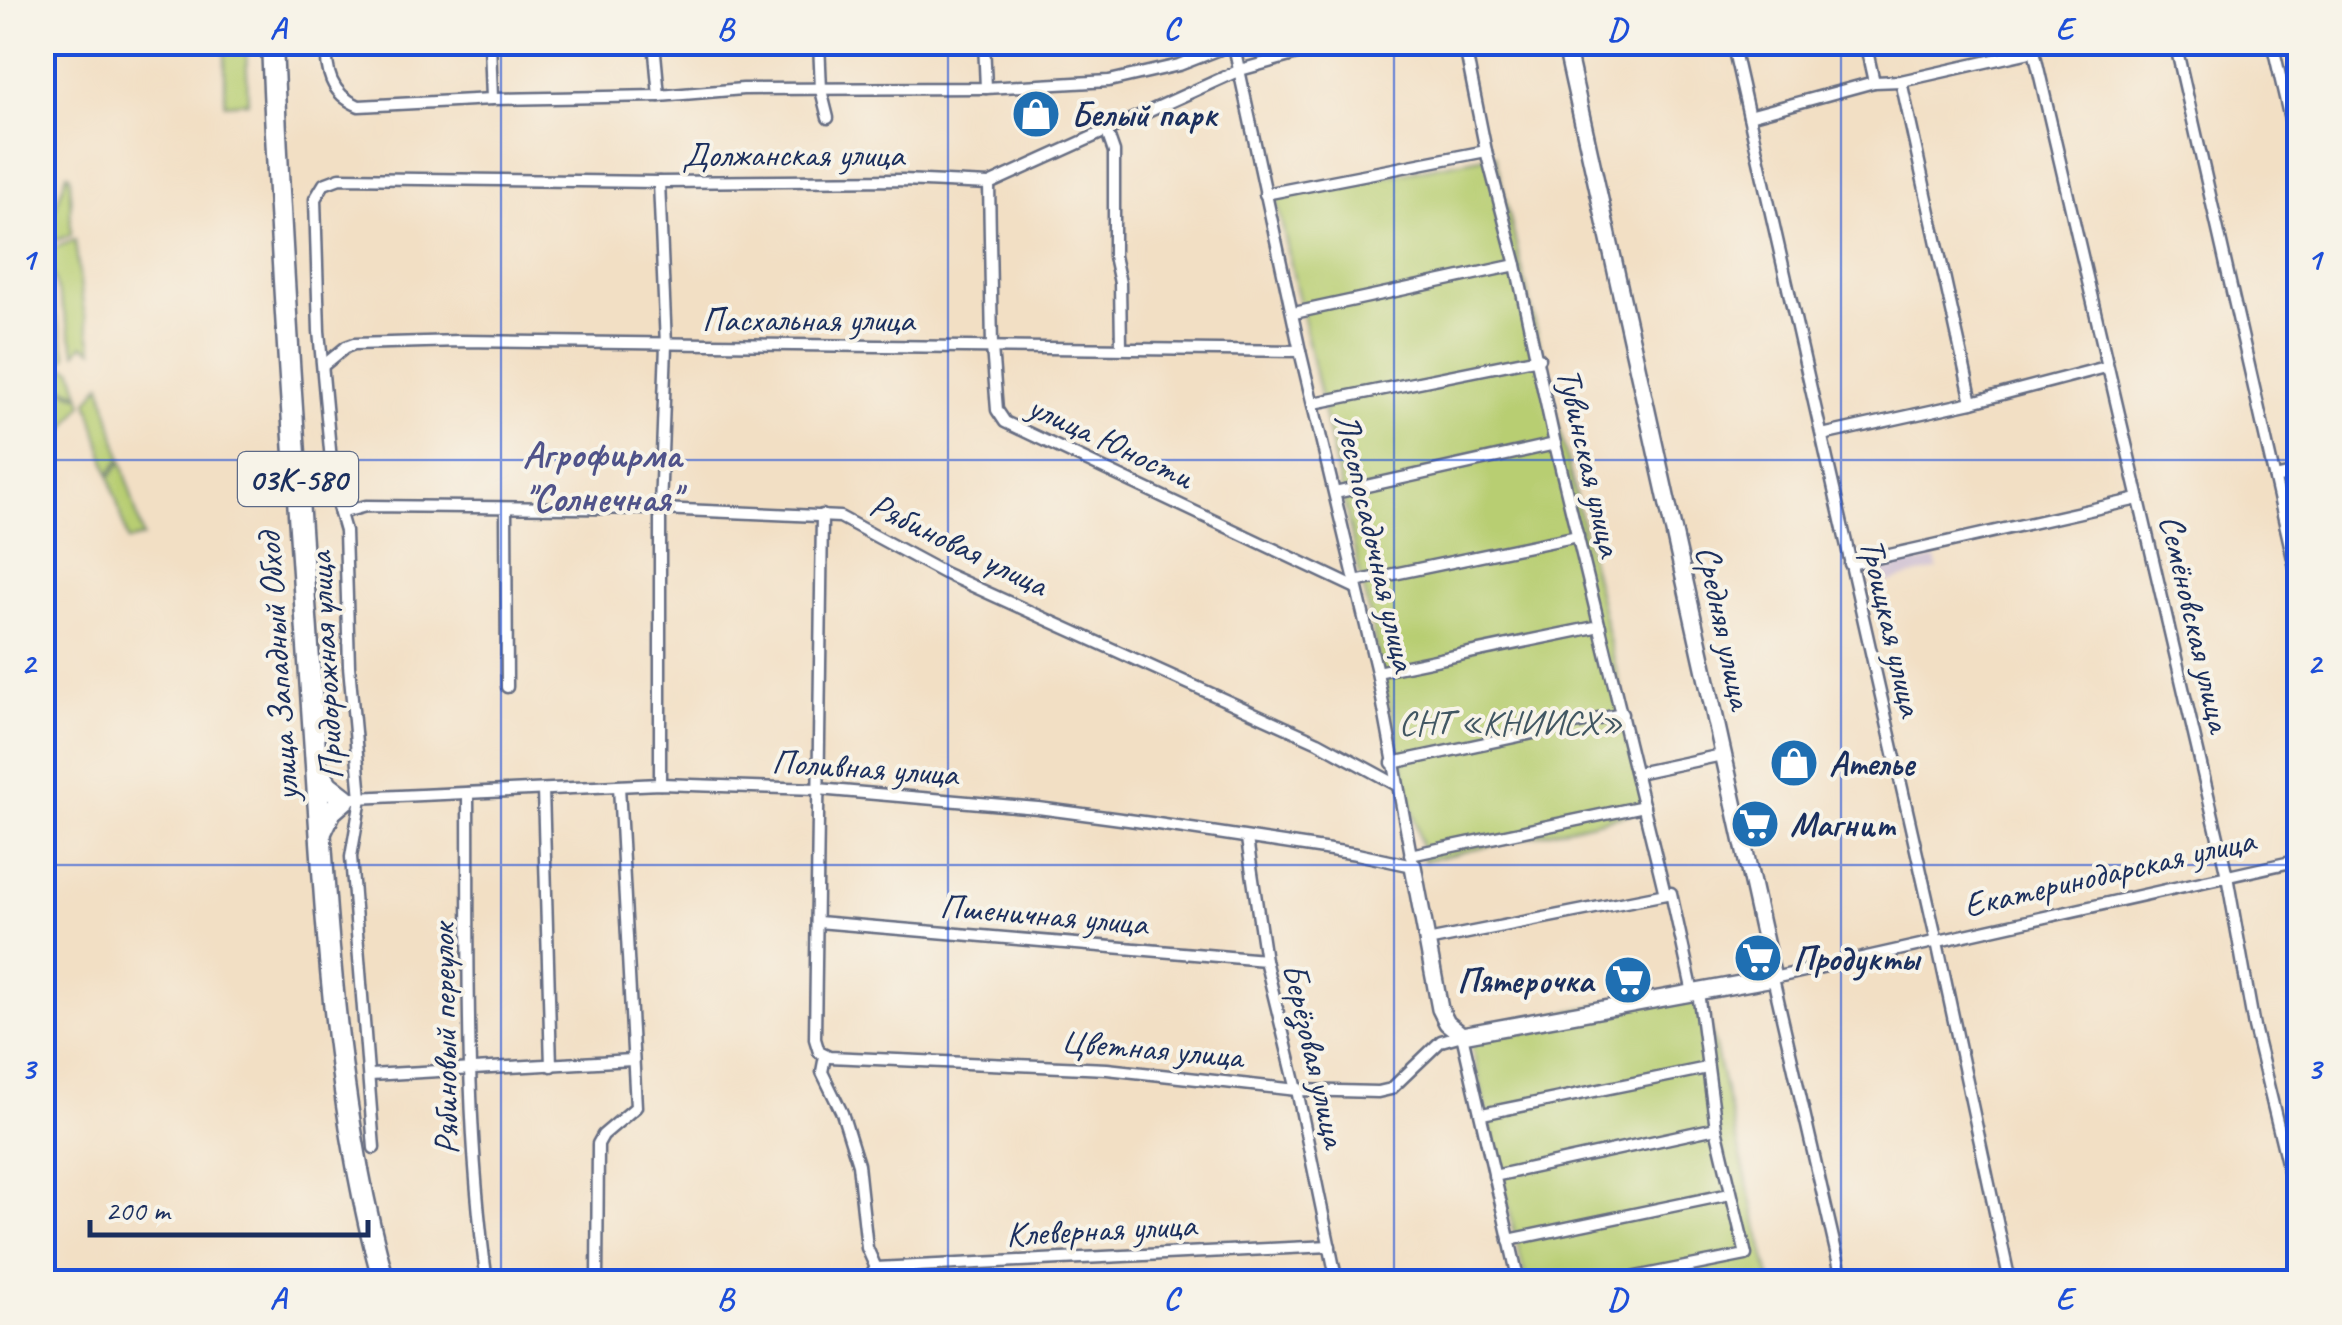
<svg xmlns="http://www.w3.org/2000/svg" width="2342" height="1325" font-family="Caveat,sans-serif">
  <rect width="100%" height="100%" fill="#f7f3e8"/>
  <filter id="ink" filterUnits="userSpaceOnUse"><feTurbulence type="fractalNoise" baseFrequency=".01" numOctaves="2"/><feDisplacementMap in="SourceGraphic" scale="20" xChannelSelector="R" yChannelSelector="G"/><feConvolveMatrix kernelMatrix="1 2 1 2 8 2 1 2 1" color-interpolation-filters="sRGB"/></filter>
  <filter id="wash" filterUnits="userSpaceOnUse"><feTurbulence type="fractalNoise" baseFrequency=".0048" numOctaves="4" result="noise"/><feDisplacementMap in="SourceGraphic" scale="40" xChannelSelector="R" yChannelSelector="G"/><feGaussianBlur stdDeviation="2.25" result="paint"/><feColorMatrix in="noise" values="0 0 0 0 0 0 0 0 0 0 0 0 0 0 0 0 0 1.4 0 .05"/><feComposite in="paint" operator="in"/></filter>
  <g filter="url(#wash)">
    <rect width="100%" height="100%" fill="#f2dfc4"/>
    <!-- industrial -->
    <polygon fill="#cdbed2" points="1915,558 1917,563 1936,559 1938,569 1873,586 1869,568 1888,564 1889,569 1896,568 1895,562"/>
    <!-- green -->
    <g fill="#b8ce72" stroke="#6a7e68" stroke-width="2.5">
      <polygon points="225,43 246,43 248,102 225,104"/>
      <polygon points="1495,155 1649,809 1424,861 1276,198"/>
      <polygon points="67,173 70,176 71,235 43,245"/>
      <polygon points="75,240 83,306 93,350 83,345 76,353 46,251"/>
      <polygon points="42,269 67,356 62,363 49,359 43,369"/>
      <polygon points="52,362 73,370 80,394 43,379"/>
      <polygon points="43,382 81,397 83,404 52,447 43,431"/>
      <polygon points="101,384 121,458 109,474 88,401"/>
      <polygon points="122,461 143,537 128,541 110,477"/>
      <polygon points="1700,986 1771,1282 1526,1282 1468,1031"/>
    </g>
  </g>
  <g filter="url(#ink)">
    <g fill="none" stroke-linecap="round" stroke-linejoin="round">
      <!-- street casing -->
      <g stroke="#666d82" stroke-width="15">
        <g id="street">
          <path d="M326,42c0,29 4,52 33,64l133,-7 167,-3"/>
          <polyline points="490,42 492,99"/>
          <polyline points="654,42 659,96 743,89 986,88 1109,81 1179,65 1233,44"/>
          <polyline points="819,42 821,90 828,118"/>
          <polyline points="984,42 986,88"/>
          <polyline points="1464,42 1486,151 1516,265 1555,444 1665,894"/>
          <polyline points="1732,42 1937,942 2010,1282"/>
          <polyline points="1865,42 1874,82"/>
          <polyline points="2032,42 2227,876 2254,1027 2300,1216"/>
          <polyline points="2175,42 2300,589"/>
          <polyline points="2272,42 2300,162"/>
          <polyline points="1901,81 1972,402"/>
          <polyline points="1749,116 1874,82 1901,81 2034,51"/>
          <polyline points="1107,132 1114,152 1114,256 1120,283 1121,346"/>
          <polyline points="659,182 666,345 660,509 660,784"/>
          <polyline points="989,184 992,347 997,410 1005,422 1356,588"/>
          <polyline points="1265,194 1486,151"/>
          <polyline points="1294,313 1516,265"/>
          <polyline points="324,365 346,347 354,344 460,341 1300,351"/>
          <polyline points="1314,403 1539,358"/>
          <polyline points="1822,435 1972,402 2106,367"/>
          <polyline points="2275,478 2300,472"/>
          <polyline points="1335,493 1555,444"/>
          <polyline points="506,509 507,687"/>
          <polyline points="340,513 366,506 660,509 840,517 944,573 1318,742 1397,785"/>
          <polyline points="822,515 815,1039 819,1052 829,1057 1107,1069 1297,1090 1378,1092 1391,1089 1441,1041 1462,1035 1519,1282"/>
          <polyline points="1850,564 2138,499"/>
          <polyline points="1355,582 1578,536"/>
          <polyline points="1377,672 1600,626"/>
          <polyline points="1392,763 1622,714"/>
          <polyline points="1637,773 1722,755"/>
          <polyline points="543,790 551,1066"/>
          <path d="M468,793c1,163 -4,327 19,489"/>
          <polyline points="355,798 660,784 818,789 1038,808 1151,823 1357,854 1413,866 1377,672 1300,351 1233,42"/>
          <polyline points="1247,839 1265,960 1297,1090 1337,1282"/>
          <polyline points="1410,855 1644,806"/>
          <polyline points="818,922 1265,960"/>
          <polyline points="1427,941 1671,893 1693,993"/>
          <polyline points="825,1056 822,1072 842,1113 858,1164 867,1248 876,1268"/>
          <polyline points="370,1075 632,1060"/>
          <polyline points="1482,1114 1707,1068"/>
          <polyline points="374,1148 351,857 361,798 349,666 345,531 334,493 319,331 315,199 324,184 340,178 659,182 903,180 989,184 1240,70 1340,42"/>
          <polyline points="1494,1176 1716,1128"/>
          <polyline points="1509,1240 1730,1194"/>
          <polyline points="876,1268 1330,1246"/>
          <polyline points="597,1282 598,1144 603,1135 636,1107 619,786"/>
          <polyline points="866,1282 876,1268"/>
          <polyline points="1610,1282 1746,1255 1716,1128 1698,992"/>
          <polyline points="1843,1282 1773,978 2300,860"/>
        </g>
      </g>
      <!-- secondary casing -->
      <g stroke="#666d82" stroke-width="20">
        <polyline id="secondary" points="1413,866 1440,1009 1447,1023 1462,1035 1773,978 1565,42"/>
      </g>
      <!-- highway casing -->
      <g stroke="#666d82" stroke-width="25">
        <g id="highway">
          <path d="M272,42c9,227 26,453 41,679 13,188 20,379 71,561"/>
          <polyline points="319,769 327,785 345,799 331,811 322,830"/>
        </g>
      </g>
      <!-- street -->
      <use href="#street" stroke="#fff" stroke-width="10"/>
      <!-- secondary -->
      <use href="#secondary" stroke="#fff" stroke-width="15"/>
      <!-- highway -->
      <use href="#highway" stroke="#fff" stroke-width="20"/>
    </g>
  </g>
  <!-- grid -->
  <path fill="none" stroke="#1d4ed8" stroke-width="2.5" stroke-opacity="0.55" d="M501,42v1240M948,42v1240M1394,42v1240M1841,42v1240M42,460h2258M42,865h2258"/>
  <!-- icons -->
  <defs>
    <g id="shop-disc" transform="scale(2.5)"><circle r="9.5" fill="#1f6fb2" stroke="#f7f3e8"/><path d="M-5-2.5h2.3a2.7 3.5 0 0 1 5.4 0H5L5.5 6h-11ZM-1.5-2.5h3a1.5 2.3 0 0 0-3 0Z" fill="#fff"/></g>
    <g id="supermarket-disc" transform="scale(2.5)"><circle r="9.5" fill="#1f6fb2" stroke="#f7f3e8"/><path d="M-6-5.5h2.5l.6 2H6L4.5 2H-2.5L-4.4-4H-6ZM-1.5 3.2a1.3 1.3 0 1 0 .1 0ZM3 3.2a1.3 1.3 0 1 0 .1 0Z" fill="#fff"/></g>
  </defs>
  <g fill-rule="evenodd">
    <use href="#shop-disc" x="1036" y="114"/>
    <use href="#shop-disc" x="1794" y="763"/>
    <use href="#supermarket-disc" x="1755" y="824"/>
    <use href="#supermarket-disc" x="1758" y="958"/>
    <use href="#supermarket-disc" x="1628" y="980"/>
  </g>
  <g text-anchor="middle" stroke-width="8" stroke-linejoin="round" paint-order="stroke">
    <!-- shield labels -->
    <rect fill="#f7f3e8" stroke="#5d6a87" stroke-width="2.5" x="238" y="452" width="120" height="54" rx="8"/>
    <g font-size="32" font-weight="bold" fill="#1b2f5e">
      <text x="298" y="490">03К-580</text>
    </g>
    <!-- poi labels -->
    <g font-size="35" font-weight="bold" fill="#1b2f5e" stroke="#f7f3e8" text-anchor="start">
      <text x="1071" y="126">Белый парк</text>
      <text x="1829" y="775">Ателье</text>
      <text x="1790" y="836">Магнит</text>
      <text x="1793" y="970">Продукты</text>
      <text x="1593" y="992" text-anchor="end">Пятерочка</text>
    </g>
    <!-- street labels -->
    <g font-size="35" fill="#1b2f5e" stroke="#f7f3e8">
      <text x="793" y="166">Должанская улица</text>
      <text x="808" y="331">Пасхальная улица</text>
      <text transform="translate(1111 441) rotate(25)" y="12">улица Юности</text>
      <text transform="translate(1590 462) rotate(77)" y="12">Тувинская улица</text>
      <text transform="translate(1376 542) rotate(77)" y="12">Лесопосадочная улица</text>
      <text transform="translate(959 544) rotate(26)" y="12">Рябиновая улица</text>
      <text transform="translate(2196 623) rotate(77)" y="12">Семёновская улица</text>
      <text transform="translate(1725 627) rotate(78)" y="12">Средняя улица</text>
      <text transform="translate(1892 627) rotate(77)" y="12">Троицкая улица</text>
      <text transform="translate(325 666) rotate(-93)" y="12">Придорожная улица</text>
      <text transform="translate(277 667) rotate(-94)" y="12">улица Западный Обход</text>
      <text transform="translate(865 767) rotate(4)" y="12">Поливная улица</text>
      <text transform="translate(2109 872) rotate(-13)" y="12">Екатеринодарская улица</text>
      <text transform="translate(1044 914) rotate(5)" y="12">Пшеничная улица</text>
      <text transform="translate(444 1039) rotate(-91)" y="12">Рябиновый переулок</text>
      <text transform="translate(1152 1048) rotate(5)" y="12">Цветная улица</text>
      <text transform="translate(1315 1055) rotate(77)" y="12">Берёзовая улица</text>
      <text transform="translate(1101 1229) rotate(-3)" y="12">Клеверная улица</text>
    </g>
    <!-- park labels -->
    <g font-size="35" fill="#425763" stroke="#f7f3e8">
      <text x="1511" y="734">СНТ «КНИИСХ»</text>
    </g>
    <!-- neighbourhood labels -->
    <g font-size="38" font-weight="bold" fill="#50538a" stroke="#f7f3e8">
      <text x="602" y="467">Агрофирма<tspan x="602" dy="44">"Солнечная"</tspan></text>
    </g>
  </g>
  <!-- margin -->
  <rect width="2342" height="1325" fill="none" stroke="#f7f3e8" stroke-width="110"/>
  <!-- scale -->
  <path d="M90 1220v15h278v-15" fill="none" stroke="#1b2f5e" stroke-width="5"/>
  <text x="105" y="1220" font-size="30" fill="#1b2f5e" stroke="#f7f3e8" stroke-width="8" paint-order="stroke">200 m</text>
  <rect x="55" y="55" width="2232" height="1215" fill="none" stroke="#1d4ed8" stroke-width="4"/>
  <g font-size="32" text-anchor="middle" font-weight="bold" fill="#1d4ed8">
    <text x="278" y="39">A</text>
    <text x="725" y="39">B</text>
    <text x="1171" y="39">C</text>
    <text x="1617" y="39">D</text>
    <text x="2064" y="39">E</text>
    <text x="28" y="269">1</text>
    <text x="2314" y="269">1</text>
    <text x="28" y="674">2</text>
    <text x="2314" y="674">2</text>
    <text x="28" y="1079">3</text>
    <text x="2314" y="1079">3</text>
    <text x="278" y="1309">A</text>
    <text x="725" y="1309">B</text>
    <text x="1171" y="1309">C</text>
    <text x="1617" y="1309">D</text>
    <text x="2064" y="1309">E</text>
  </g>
</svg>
